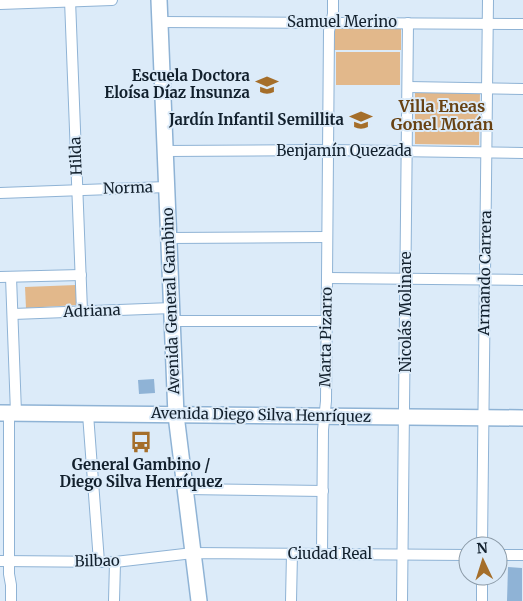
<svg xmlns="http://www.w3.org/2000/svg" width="523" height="601" font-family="Merriweather,serif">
  <rect width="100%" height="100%" fill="#dcebf9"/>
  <!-- green -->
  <g fill="#e2b88b">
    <polygon points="332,26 401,27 401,50 332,50"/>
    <rect x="336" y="52" width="64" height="33"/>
    <polygon points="415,92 480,92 479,145 415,144"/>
    <polygon points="76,285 77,305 26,308 25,287"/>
  </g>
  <!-- building -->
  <g fill="#8fb3d6">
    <polygon points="154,379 155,393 139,394 138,380"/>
    <polygon points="508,567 522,568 522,601 507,601"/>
  </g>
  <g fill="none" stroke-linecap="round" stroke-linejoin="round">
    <!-- street casing -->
    <g stroke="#8fb3d5" stroke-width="12">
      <g id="street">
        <polyline points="70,0 82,311"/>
        <polyline points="0,4 112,0"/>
        <polyline points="160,22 523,24"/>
        <polyline points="408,87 523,89"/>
        <polyline points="165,151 328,150 523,153"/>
        <polyline points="0,193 167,187"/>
        <polyline points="169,238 327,237"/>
        <polyline points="0,277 81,275"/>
        <polyline points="11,277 16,413"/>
        <polyline points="327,278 523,280"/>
        <polyline points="13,314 172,308"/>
        <polyline points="172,321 327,321"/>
        <polyline points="9,413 9,574 11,585 11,601"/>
        <polyline points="88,414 99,562"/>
        <polyline points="185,489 323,491"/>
        <polyline points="482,546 488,0"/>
        <polyline points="322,554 323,430 326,401 329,31 333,14 333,0"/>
        <polyline points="498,555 523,555"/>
        <polyline points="0,561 115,562 193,553 468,555"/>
        <polyline points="114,601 115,562"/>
        <polyline points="291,601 292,553"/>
        <polyline points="402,601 408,23"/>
        <polyline points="482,601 482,576"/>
      </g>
    </g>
    <!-- secondary casing -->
    <g stroke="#8fb3d5" stroke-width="18">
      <g id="secondary">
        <polyline points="159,0 176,415 199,601"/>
        <polyline points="0,413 523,418"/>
      </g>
    </g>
    <!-- street -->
    <use href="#street" stroke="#fff" stroke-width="10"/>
    <!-- secondary -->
    <use href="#secondary" stroke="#fff" stroke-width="15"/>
  </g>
  <!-- icons -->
  <defs>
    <g id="school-bare" transform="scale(1.725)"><path d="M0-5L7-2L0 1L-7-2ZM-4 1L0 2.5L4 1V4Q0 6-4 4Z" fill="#a56e2a" stroke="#dcebf9" stroke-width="2.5" paint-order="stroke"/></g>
    <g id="bus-bare" transform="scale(1.725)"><path d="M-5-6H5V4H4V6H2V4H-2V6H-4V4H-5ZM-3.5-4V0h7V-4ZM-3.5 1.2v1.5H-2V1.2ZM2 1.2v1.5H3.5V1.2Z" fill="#a56e2a" stroke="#dcebf9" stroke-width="2.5" paint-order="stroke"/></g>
  </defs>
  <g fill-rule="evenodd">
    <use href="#school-bare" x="267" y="85"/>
    <use href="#school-bare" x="361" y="120"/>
    <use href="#bus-bare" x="141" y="442"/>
  </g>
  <g text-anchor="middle" stroke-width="4" stroke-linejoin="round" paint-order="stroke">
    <!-- street labels -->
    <g font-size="15" fill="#12202d" stroke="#dcebf9">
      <text x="342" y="27">Samuel Merino</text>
      <text x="344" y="156">Benjamín Quezada</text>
      <text transform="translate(76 156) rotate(-92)" y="5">Hilda</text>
      <text transform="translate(128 188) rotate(-2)" y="5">Norma</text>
      <text transform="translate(485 273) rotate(-89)" y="5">Armando Carrera</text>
      <text transform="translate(171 301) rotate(-92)" y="5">Avenida General Gambino</text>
      <text transform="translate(92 311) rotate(-2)" y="5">Adriana</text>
      <text transform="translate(406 312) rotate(-90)" y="5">Nicolás Molinare</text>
      <text transform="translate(326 337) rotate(-89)" y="5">Marta Pizarro</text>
      <text transform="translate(261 415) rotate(1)" y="5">Avenida Diego Silva Henríquez</text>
      <text x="330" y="559">Ciudad Real</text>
      <text transform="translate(97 561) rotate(-1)" y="5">Bilbao</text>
    </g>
    <!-- poi labels -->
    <g font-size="15" font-weight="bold" fill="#12202d" stroke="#dcebf9" text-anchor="end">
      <text x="250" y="81">Escuela Doctora<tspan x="250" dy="17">Eloísa Díaz Insunza</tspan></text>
      <text x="344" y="125">Jardín Infantil Semillita</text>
      <text x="141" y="470" text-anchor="middle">General Gambino /<tspan x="141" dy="17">Diego Silva Henríquez</tspan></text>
    </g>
    <!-- neighbourhood labels -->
    <g font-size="16" font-weight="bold" fill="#684213" stroke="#dcebf9">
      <text x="442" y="112">Villa Eneas<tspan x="442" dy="18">Gonel Morán</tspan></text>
    </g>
  </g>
  <!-- north arrow -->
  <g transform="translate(483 561) rotate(356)"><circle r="24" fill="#dcebf9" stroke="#8b9aa7"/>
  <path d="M0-4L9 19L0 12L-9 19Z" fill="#a56e2a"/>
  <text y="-8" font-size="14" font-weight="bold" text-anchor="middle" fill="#12202d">N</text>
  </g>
</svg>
